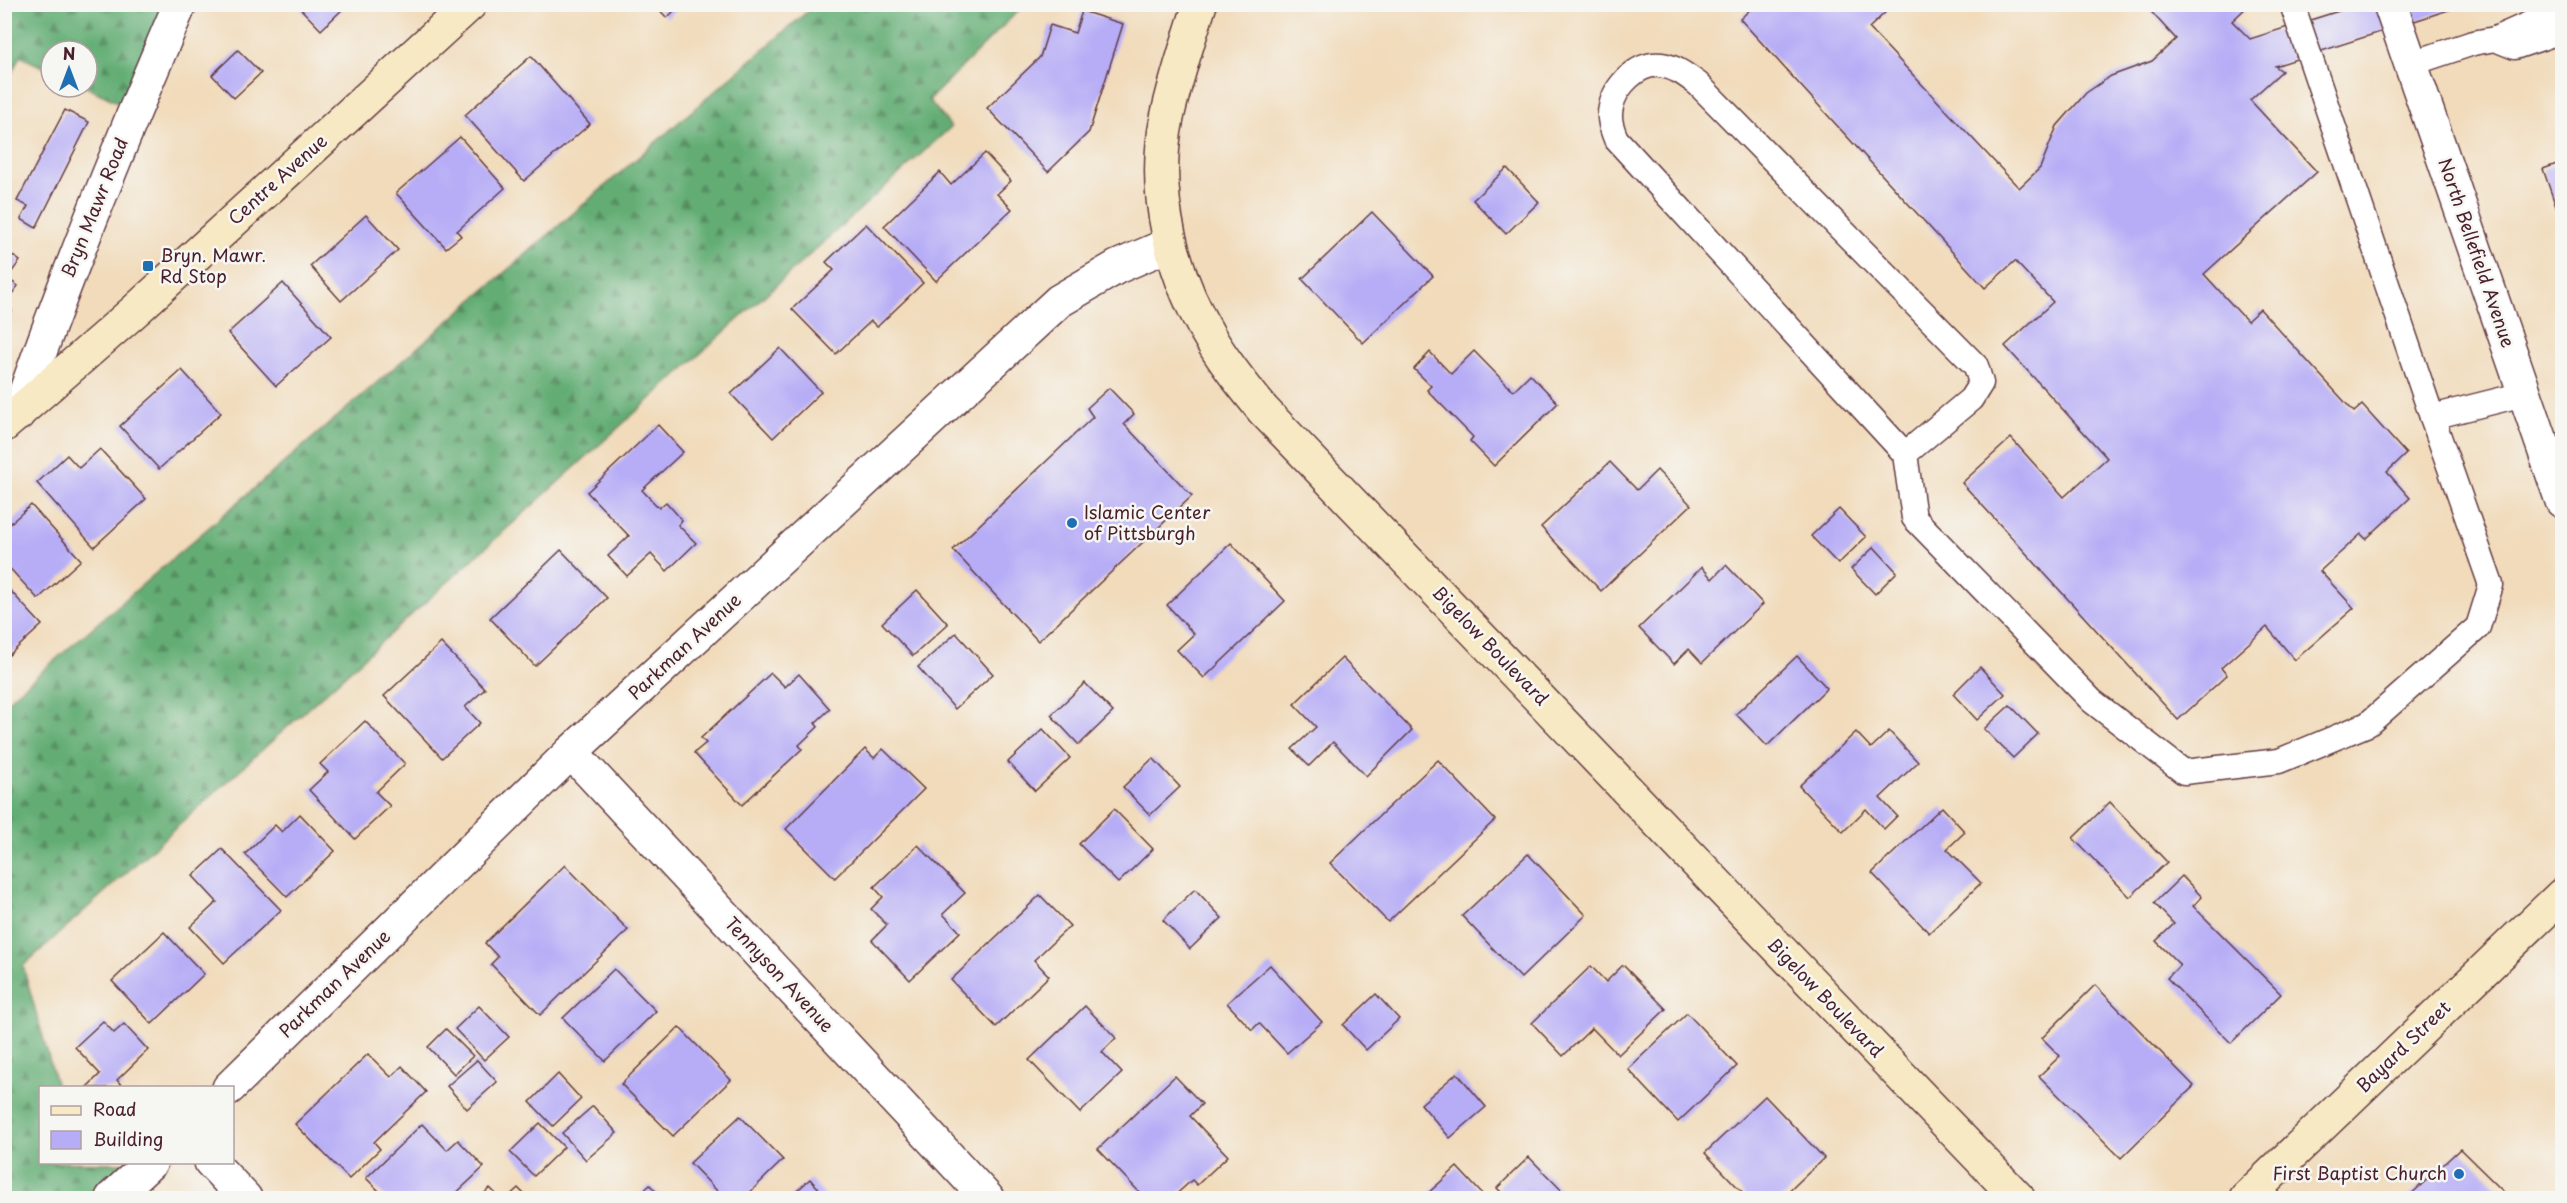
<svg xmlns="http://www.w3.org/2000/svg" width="2567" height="1203" font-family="'Playpen Sans',sans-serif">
  <defs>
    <pattern id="forest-firs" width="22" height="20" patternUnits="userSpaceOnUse" patternTransform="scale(1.5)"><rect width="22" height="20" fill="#64ad75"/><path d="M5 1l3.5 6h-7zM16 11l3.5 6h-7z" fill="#548c60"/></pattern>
  </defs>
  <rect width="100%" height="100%" fill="#f6f6f2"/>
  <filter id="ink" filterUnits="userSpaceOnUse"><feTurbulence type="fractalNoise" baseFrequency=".0167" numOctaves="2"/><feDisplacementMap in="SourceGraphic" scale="12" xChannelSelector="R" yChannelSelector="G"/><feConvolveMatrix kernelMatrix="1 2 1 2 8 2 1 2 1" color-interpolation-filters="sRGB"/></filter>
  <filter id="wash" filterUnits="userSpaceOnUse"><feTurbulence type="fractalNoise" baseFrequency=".008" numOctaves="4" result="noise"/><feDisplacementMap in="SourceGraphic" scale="24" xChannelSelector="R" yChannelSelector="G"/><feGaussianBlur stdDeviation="1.35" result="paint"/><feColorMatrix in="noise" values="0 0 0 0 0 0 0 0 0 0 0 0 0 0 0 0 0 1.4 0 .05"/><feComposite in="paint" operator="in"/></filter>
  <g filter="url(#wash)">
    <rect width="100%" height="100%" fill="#f1dbbb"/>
    <!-- forest -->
    <g fill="url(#forest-firs)" stroke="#576650" stroke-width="1.5">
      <polygon points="5,5 180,5 134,110 86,87 87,51 51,51 51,71 20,56 5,87"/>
      <polygon points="815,5 1024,5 929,100 951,127 23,966 57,1087 40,1088 40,1162 122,1163 135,1177 112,1198 5,1198 4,704"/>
    </g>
    <g id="blocks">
      <!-- building -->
      <g fill="#b7adf6">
        <polygon points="296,4 348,4 321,30"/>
        <polygon points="654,4 681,4 667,18"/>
        <polygon points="1756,4 1894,4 1869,28 2019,188 2040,168 2057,126 2086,93 2111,76 2152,61 2176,39 2144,4 2250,4 2232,21 2250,39 2361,4 2467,4 2275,66 2282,71 2250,100 2317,172 2204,274 2247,321 2260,309 2354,412 2362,405 2406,454 2387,472 2410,498 2366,539 2361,534 2320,571 2354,608 2295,660 2267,627 2221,668 2227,675 2178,720 1962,483 2011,438 2064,497 2107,458 2005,346 2053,302 2015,261 1985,288 1740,19"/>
        <polygon points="1082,11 1123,24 1089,132 1048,172 987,108 1040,57 1050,25 1075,33"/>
        <polygon points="238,50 261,73 234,98 212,75"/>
        <polygon points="531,56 590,124 524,181 465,115"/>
        <polygon points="65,110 89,122 36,228 21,219 28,206 17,201"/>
        <polygon points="460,137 505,188 457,231 461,236 446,248 396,193"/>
        <polygon points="985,153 1011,181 997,194 1012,209 936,281 884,226 940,172 951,185"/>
        <polygon points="2562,162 2562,224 2543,169"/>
        <polygon points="1507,168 1539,202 1506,234 1473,200"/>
        <polygon points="1372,212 1433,276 1363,343 1302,279"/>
        <polygon points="366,215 398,250 341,301 310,266"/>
        <polygon points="866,224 923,283 877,327 871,321 836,354 792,309 834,270 826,262"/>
        <polygon points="4,249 20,261 7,278 18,286 4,304"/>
        <polygon points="283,283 331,337 276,386 228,333"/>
        <polygon points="4,305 12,311 4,322"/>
        <polygon points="780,348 821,392 773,438 731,394"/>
        <polygon points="1474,351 1513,391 1530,374 1558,403 1494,466 1470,441 1473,437 1427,390 1431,386 1414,369 1430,352 1451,374"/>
        <polygon points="182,370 221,413 159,469 120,426"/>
        <polygon points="1109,388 1134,414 1124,424 1192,496 1038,641 953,550 1093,417 1087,408"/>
        <polygon points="658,425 683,452 642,490 659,508 666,502 682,520 678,525 696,543 667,571 651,554 627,576 608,556 629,536 587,492"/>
        <polygon points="100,449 146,499 94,547 37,483 67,455 79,468"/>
        <polygon points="1610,462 1637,490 1657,470 1691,505 1601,591 1541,527"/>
        <polygon points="31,505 81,560 38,599 4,562 4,529"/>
        <polygon points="1839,509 1866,537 1838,564 1811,536"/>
        <polygon points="1231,543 1285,601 1204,678 1177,650 1194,634 1167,605"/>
        <polygon points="1874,547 1897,572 1875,594 1851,569"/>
        <polygon points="561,550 607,598 535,666 490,618"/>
        <polygon points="1726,565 1763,604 1702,663 1689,649 1674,664 1639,628 1702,567 1712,579"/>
        <polygon points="4,584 42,625 8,656 4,652"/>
        <polygon points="917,590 948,624 913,656 882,623"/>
        <polygon points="956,633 993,674 955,709 918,667"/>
        <polygon points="441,643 485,689 465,707 480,723 442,758 384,696"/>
        <polygon points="1797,656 1827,688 1767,746 1736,714"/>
        <polygon points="1342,658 1412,730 1366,776 1333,742 1309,766 1292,749 1316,727 1294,704"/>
        <polygon points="1980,667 2005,694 1977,720 1953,694"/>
        <polygon points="771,673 785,687 799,674 830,709 815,723 818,727 799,745 802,749 742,805 694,753 706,743 701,738"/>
        <polygon points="1085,683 1113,712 1079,745 1051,715"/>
        <polygon points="2010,705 2038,734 2013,758 1984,729"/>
        <polygon points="365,721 405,764 376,792 390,806 355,839 309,790 328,772 320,764"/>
        <polygon points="1043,729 1070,758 1035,791 1008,762"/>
        <polygon points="1889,731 1918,762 1880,798 1897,816 1884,829 1866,809 1843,832 1799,786 1856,732 1871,748"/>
        <polygon points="865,749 874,758 883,749 924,789 835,878 786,829"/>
        <polygon points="1153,758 1180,787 1150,815 1123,787"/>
        <polygon points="1438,760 1495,820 1388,922 1330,863"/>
        <polygon points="2110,802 2167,862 2130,897 2073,838"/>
        <polygon points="1942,807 1965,832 1947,849 1981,883 1929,933 1872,873"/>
        <polygon points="1114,809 1153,849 1118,883 1079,844"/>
        <polygon points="300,814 335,851 287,897 245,854 275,825 282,832"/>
        <polygon points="918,845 965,893 943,914 960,932 910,980 872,940 887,925 871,909 883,897 874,887"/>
        <polygon points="222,849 281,910 224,963 190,927 217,902 193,876"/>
        <polygon points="1528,854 1586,915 1521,978 1462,916"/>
        <polygon points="565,865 628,930 540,1015 491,964 498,957 485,943"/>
        <polygon points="2182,876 2202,897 2193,906 2281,994 2231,1043 2167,978 2180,965 2156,941 2174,924 2154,903"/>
        <polygon points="1195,889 1222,918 1190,949 1163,920"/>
        <polygon points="1040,895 1070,926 1034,960 1049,976 996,1027 951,980"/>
        <polygon points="164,932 204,974 152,1024 112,981"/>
        <polygon points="1270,965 1322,1022 1287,1053 1259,1023 1252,1030 1227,1003"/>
        <polygon points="1623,965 1666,1009 1618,1055 1592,1028 1563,1056 1532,1023 1591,966 1606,982"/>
        <polygon points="614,969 656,1011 605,1061 563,1018"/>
        <polygon points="2095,985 2194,1086 2121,1158 2039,1076 2060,1056 2042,1038"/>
        <polygon points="1376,994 1399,1019 1366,1050 1343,1025"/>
        <polygon points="479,1006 509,1037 484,1060 455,1029"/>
        <polygon points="1085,1006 1116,1038 1102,1052 1122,1073 1080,1113 1029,1060"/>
        <polygon points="1687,1013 1737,1066 1678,1122 1628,1069"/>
        <polygon points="103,1021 114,1033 124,1024 148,1050 117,1080 124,1088 86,1088 100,1074 75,1047"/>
        <polygon points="679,1027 731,1080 673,1136 621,1084"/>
        <polygon points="446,1029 473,1056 454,1074 428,1047"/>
        <polygon points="368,1054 391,1077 402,1066 426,1092 374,1142 380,1149 349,1179 295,1124"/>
        <polygon points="477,1060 497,1082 467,1109 447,1086"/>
        <polygon points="1457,1073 1486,1107 1450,1138 1421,1104"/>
        <polygon points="558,1074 581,1099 553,1126 530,1102"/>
        <polygon points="1175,1076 1202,1104 1190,1116 1228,1156 1197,1185 1192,1180 1172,1198 1145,1198 1098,1149"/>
        <polygon points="1765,1096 1824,1158 1782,1198 1748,1198 1705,1153"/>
        <polygon points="593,1106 617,1133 586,1160 562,1133"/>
        <polygon points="740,1116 783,1160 744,1198 724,1198 690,1163"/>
        <polygon points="540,1123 564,1147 534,1176 510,1152"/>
        <polygon points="422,1124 447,1150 458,1140 484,1167 451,1198 386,1198 366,1178"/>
        <polygon points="2460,1149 2510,1198 2407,1198"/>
        <polygon points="1529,1157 1569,1198 1507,1198 1497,1188"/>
        <polygon points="1457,1167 1484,1196 1481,1198 1428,1198 1425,1196"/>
        <polygon points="810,1179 827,1198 789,1198"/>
        <polygon points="650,1185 662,1198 635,1198"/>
        <polygon points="490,1188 500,1198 479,1198"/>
        <polygon points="518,1188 528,1198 507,1198"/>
      </g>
    </g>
  </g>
  <g filter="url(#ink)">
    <use href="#blocks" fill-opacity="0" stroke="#633b41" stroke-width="1.5"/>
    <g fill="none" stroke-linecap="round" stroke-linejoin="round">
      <!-- service casing -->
      <g stroke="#633b41" stroke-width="27">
        <g id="service">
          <polyline points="2292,4 2432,417"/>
          <polyline points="2495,39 2515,47 2562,31"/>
          <polyline points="2410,64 2473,43 2495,39 2562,9"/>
          <path d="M1905,454l-289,-315c-4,-10 -8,-20 -5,-32 4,-21 27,-45 50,-42 15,2 26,11 37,19l278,282 5,17 -10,16 -66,55 9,64 178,183 92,71 95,-11 89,-37 110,-97 13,-42 -59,-168 92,-23"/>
        </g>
      </g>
      <!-- minor casing -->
      <g stroke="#633b41" stroke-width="36">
        <g id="minor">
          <polyline points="2390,4 2562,501"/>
          <path d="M18,414c48,-139 104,-275 162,-410"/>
          <polyline points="571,752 987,1198"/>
          <polyline points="229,1088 571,752 1059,301 1117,267 1170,244"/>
          <polyline points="211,1162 245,1198"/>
          <polyline points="112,1198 151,1162"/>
        </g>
      </g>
      <!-- secondary casing -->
      <g stroke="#633b41" stroke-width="36">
        <g id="secondary">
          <path d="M1200,4c-12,38 -25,76 -33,114 -16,76 5,157 45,223 15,25 33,47 51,69l755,788"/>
          <polyline points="4,425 137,309 470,4"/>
          <polyline points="2246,1198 2562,895"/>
        </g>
      </g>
      <!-- service -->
      <use href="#service" stroke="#fff" stroke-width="24"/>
      <!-- minor -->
      <use href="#minor" stroke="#fff" stroke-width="33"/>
      <!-- secondary -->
      <use href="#secondary" stroke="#f7e9c3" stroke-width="33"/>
    </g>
  </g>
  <!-- markers -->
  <g fill="#1f6fb2" stroke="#f6f6f2" stroke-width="2">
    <rect x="142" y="260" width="12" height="12" rx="3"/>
    <circle cx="1072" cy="523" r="6"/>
    <circle cx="2459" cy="1174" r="6"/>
  </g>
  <g text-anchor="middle" stroke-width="5" stroke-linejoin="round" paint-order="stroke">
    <!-- street labels -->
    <g font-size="18" fill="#4a1f2b" stroke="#f6f6f2">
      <text transform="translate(278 180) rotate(-42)" y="6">Centre Avenue</text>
      <text transform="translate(95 208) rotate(-68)" y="6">Bryn Mawr Road</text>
      <text transform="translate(2476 253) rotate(71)" y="6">North Bellefield Avenue</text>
      <text transform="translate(1490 646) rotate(46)" y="6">Bigelow Boulevard</text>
      <text transform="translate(685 647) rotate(-43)" y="6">Parkman Avenue</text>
      <text transform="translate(779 975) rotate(47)" y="6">Tennyson Avenue</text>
      <text transform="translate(335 984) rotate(-44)" y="6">Parkman Avenue</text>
      <text transform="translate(1825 998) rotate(46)" y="6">Bigelow Boulevard</text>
      <text transform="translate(2404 1047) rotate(-44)" y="6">Bayard Street</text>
    </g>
    <!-- poi labels -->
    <g font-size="18" fill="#4a1f2b" stroke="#f6f6f2" text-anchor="start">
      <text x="160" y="262">Bryn. Mawr.<tspan x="160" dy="21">Rd Stop</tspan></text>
      <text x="1084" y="519">Islamic Center<tspan x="1084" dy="21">of Pittsburgh</tspan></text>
      <text x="2447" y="1180" text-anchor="end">First Baptist Church</text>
    </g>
  </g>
  <!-- margin -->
  <rect width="2567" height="1203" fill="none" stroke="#f6f6f2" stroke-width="24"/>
  <!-- legend -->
  <rect x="39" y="1086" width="195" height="78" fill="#f6f6f2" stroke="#b1a0a2" stroke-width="1.5"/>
  <rect x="51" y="1106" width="30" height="9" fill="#f7e9c3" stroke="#b1a0a2" stroke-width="1.5"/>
  <text x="93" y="1116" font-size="18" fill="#4a1f2b">Road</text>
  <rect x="51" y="1131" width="30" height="18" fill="#b7adf6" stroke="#b1a0a2" stroke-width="1.5"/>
  <text x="93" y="1146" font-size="18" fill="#4a1f2b">Building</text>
  <!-- north arrow -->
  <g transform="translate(69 69)"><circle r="28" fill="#f6f6f2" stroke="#b1a0a2" stroke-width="1.5"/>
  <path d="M0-4.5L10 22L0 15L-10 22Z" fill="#1f6fb2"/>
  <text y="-9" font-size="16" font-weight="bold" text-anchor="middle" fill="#4a1f2b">N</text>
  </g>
</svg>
